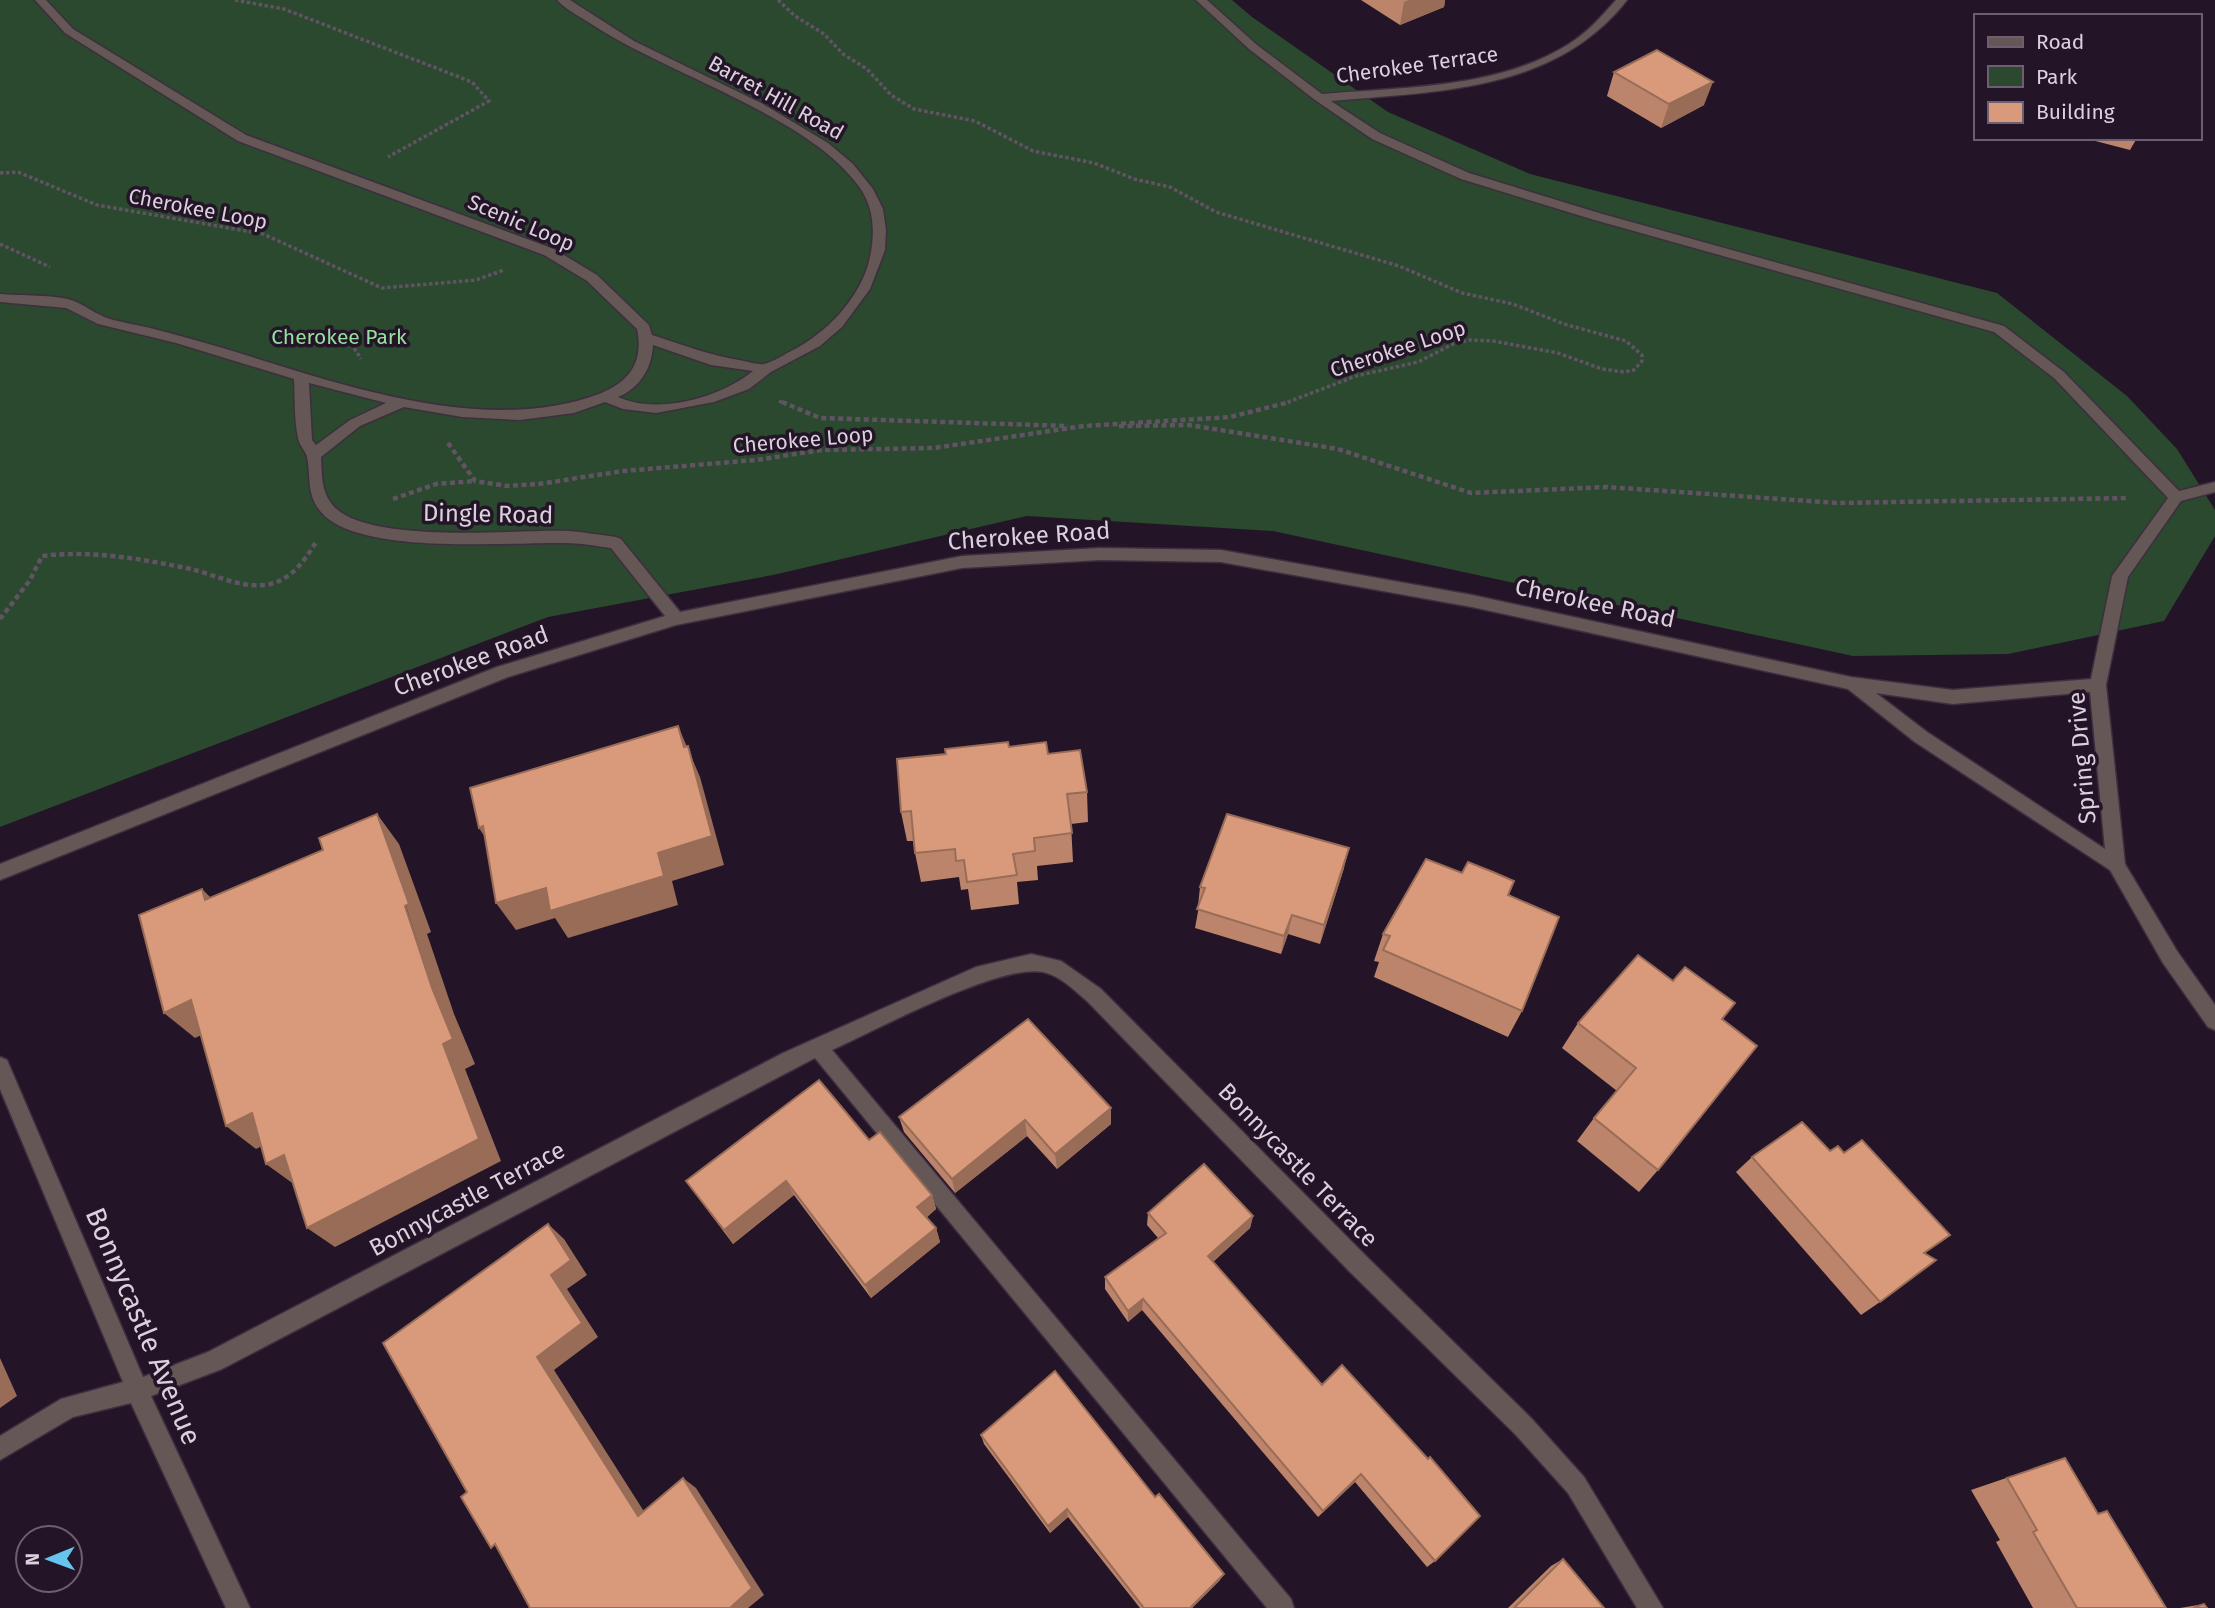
<svg xmlns="http://www.w3.org/2000/svg" width="2215" height="1608" font-family="'Fira Sans',sans-serif">
  <rect width="100%" height="100%" fill="#241427"/>
  <!-- green -->
  <polygon fill="#2a492e" points="0,0 1232,0 1252,17 1388,112 1530,174 1997,293 2127,396 2177,449 2215,510 2215,536 2164,621 2008,654 1853,656 1273,531 1027,516 773,575 548,617 0,827"/>
  <g fill="none" stroke-linecap="round" stroke-linejoin="round">
    <!-- minor casing -->
    <g stroke="#3e2e40" stroke-width="3">
      <g id="minor">
        <path d="M35,0h11l27,29 173,106 308,114 43,26 52,50 3,10c31,10 60,21 92,26 5,1 15,4 20,3 9,-2 21,-10 29,-14 33,-17 64,-49 75,-85 7,-26 8,-54 -8,-77 -49,-71 -190,-113 -264,-161 -13,-9 -29,-16 -39,-27h13l64,41 129,63 65,39 25,21 20,25 10,20 3,21 -1,20 -15,39 -28,38 -22,19 -49,26 -22,17 -35,13 -58,11 -33,-4 -18,-7 -31,11 -54,7 -58,-3 -58,-10 -44,19 -39,31c1,16 0,33 10,46 31,43 185,26 237,28 16,1 32,4 48,6l5,2 59,73 282,-56 138,-8 121,2 251,45 379,82 102,13 138,-11 21,-103 56,-78 -114,-120 -60,-46 -403,-113 -130,-40 -89,-40 -57,-39 -66,-51 -53,-49h11l50,45 65,49c80,-7 176,-5 247,-50 18,-11 33,-28 47,-44h11c-72,92 -189,91 -296,101l49,32 89,40 130,40 405,113 60,46 115,119 36,-9v10l-34,9 -53,76 -22,108 19,179 52,87 38,54v25l-7,-3 -45,-64 -53,-93 -195,-128 -67,-53 -376,-82 -251,-45 -121,-2 -138,8 -286,57 -168,52 -508,203v-16l497,-197 168,-51 -54,-68c-15,-2 -31,-5 -47,-5 -56,-1 -206,13 -243,-31 -15,-17 -10,-36 -14,-55 -2,-7 -8,-12 -9,-19 -4,-19 -3,-40 -4,-59l-118,-36 -78,-19 -32,-16 -66,-6v-8c21,2 55,0 74,7 12,5 22,13 33,17 15,5 32,7 47,11 24,6 48,13 72,20 111,34 258,88 373,45 30,-12 45,-31 38,-65l-50,-48 -43,-26 -306,-114 -173,-108zM653,345l58,20 42,6c-33,27 -95,44 -135,26 22,-9 34,-29 35,-52zM309,383l77,20 -36,17 -34,25 -4,-5zM2090,692l15,157 -178,-117 -51,-39 77,11z"/>
        <path d="M1031,954l30,7 40,28 265,267 166,163 52,58 79,131h-26l-69,-115 -52,-58 -166,-163 -263,-271c-13,-11 -28,-26 -44,-29 -42,-9 -167,58 -211,78l459,549 3,9h-27l-452,-550 -593,311 -71,27 99,212h-24l-95,-205 -58,14 -73,43v-24l61,-37 62,-17 -123,-293v-32l7,3 136,317 65,-25 575,-299 193,-86z"/>
      </g>
    </g>
    <!-- path-far1 -->
    <g stroke="#615364" stroke-width="3.5" stroke-dasharray="3.5 2.5" stroke-linecap="butt">
      <polyline points="235,0 284,9 472,82 489,101 388,157"/>
      <polyline points="778,0 795,16 824,34 843,54 867,69 891,95 914,109 975,121 1033,151 1094,163 1134,179 1170,187 1216,212 1399,266 1462,293 1513,304 1564,324 1626,341 1642,355 1642,361 1634,370 1624,372 1602,369 1558,353 1493,341 1470,340 1453,344 1418,362 1356,376 1283,404"/>
      <polyline points="0,173 18,172 97,205 263,234 382,288 476,280 504,270"/>
      <polyline points="0,244 50,267"/>
      <polyline points="351,343 361,359"/>
      <polyline points="779,401 786,404"/>
    </g>
    <!-- path -->
    <g stroke="#615364" stroke-width="4.5" stroke-dasharray="5 3.5" stroke-linecap="butt">
      <polyline points="782,402 820,418 1068,426"/>
      <polyline points="1119,426 1189,425 1338,449 1471,493 1607,487 1838,503 2129,498"/>
      <polyline points="448,443 475,481 507,486 539,484 623,471 756,460 822,450 934,448 1084,426 1230,417 1290,402"/>
      <polyline points="393,499 436,484 475,481"/>
      <path d="M0,619l30,-39 12,-24c51,-6 100,3 149,13 24,6 54,21 79,15 22,-5 35,-24 46,-42"/>
    </g>
    <!-- minor -->
    <use href="#minor" fill="#655755" fill-rule="evenodd"/>
  </g>
  <!-- wall -->
  <g fill="#bb846b">
    <polygon points="1361,0 1445,0 1444,7 1400,25"/>
    <polygon points="1614,72 1704,105 1661,128 1607,96"/>
    <polygon points="2084,138 2137,138 2130,150"/>
    <polygon points="1009,747 1048,754 1087,792 1088,822 1071,824 1073,862 1037,866 1038,880 1017,882 1019,904 971,910 968,889 961,890 959,877 921,882 915,853 914,841 907,841 901,812"/>
    <polygon points="1344,868 1320,944 1288,934 1281,954 1195,928 1199,906 1198,906 1200,887"/>
    <polygon points="1508,895 1522,1011 1508,1037 1374,977 1379,962 1374,961 1383,934"/>
    <polygon points="1722,1019 1658,1170 1639,1192 1577,1141 1594,1118 1617,1091 1562,1048 1578,1023"/>
    <polygon points="899,1117 1111,1124 1057,1169 1027,1136 955,1193 904,1132"/>
    <polygon points="869,1140 932,1195 936,1209 926,1218 936,1228 940,1242 871,1298 794,1195 733,1244 686,1181"/>
    <polygon points="1752,1157 1924,1253 1880,1302 1861,1315 1736,1172"/>
    <polygon points="1148,1213 1253,1216 1250,1228 1213,1262 1435,1561 1427,1567 1355,1482 1318,1517 1142,1310 1128,1322 1105,1289 1105,1277 1158,1238 1147,1225"/>
    <polygon points="981,1435 1155,1497 1220,1580 1192,1608 1140,1608 1068,1517 1050,1533 984,1444"/>
    <polygon points="2065,1458 2097,1514 2107,1511 2166,1608 2033,1608 1996,1542 2000,1540 1971,1490"/>
    <polygon points="1563,1559 1604,1608 1508,1608 1551,1566"/>
    <polygon points="2204,1604 2207,1608 2180,1608"/>
  </g>
  <!-- shaded-wall -->
  <g fill="#986c57">
    <polygon points="1409,0 1445,0 1444,7 1400,25 1404,2"/>
    <polygon points="1713,82 1704,105 1661,128 1669,104"/>
    <polygon points="678,726 700,777 724,865 672,881 678,905 568,938 555,918 516,930 496,903 658,853 684,747"/>
    <polygon points="377,814 399,844 431,932 427,934 454,1014 475,1064 465,1069 501,1161 335,1247 307,1228 443,1044 432,988"/>
    <polygon points="483,826 498,857 479,828"/>
    <polygon points="1349,848 1344,868 1320,944 1324,925"/>
    <polygon points="202,889 230,917 205,900"/>
    <polygon points="1292,915 1288,934 1281,954 1284,936"/>
    <polygon points="191,1000 221,1026 195,1038 164,1013"/>
    <polygon points="1111,1108 1111,1124 1057,1169 1055,1154"/>
    <polygon points="252,1113 282,1136 256,1149 226,1126"/>
    <polygon points="1025,1120 1027,1136 955,1193 952,1179"/>
    <polygon points="284,1155 295,1185 266,1164"/>
    <polygon points="786,1181 794,1195 733,1244 724,1230"/>
    <polygon points="932,1195 936,1209 922,1221 917,1207"/>
    <polygon points="1253,1216 1250,1228 1206,1268 1208,1256"/>
    <polygon points="548,1224 564,1239 587,1275 567,1289 598,1337 554,1370 652,1524 638,1516 537,1357 551,1275"/>
    <polygon points="936,1228 940,1242 871,1298 865,1285"/>
    <polygon points="1143,1299 1142,1310 1128,1322 1128,1311"/>
    <polygon points="0,1358 17,1396 0,1408"/>
    <polygon points="1361,1474 1355,1482 1318,1517 1323,1511"/>
    <polygon points="683,1478 696,1488 764,1595 748,1608 730,1608"/>
    <polygon points="1067,1509 1068,1517 1050,1533 1048,1526"/>
    <polygon points="1224,1574 1220,1580 1192,1608 1190,1608"/>
  </g>
  <!-- building -->
  <g fill="#d99a7c" stroke="#986c57" stroke-width="2">
    <polygon points="1657,50 1713,82 1669,104 1614,72"/>
    <polygon points="678,726 684,747 688,746 712,836 658,853 664,876 550,911 546,888 496,903 483,826 479,828 470,788"/>
    <polygon points="1008,742 1009,747 1046,742 1048,754 1080,750 1087,792 1067,794 1072,833 1034,838 1035,851 1013,854 1017,875 967,882 964,860 956,861 955,849 915,853 911,811 901,812 897,759 946,754 945,749"/>
    <polygon points="377,814 409,904 405,906 432,988 453,1039 443,1044 479,1139 307,1228 284,1155 266,1164 252,1113 226,1126 191,1000 164,1013 139,915 202,889 205,900 323,850 319,838"/>
    <polygon points="1227,814 1349,848 1324,925 1292,915 1284,936 1197,909 1205,888 1200,887"/>
    <polygon points="1426,859 1462,873 1468,862 1493,872 1514,881 1508,895 1559,917 1522,1011 1383,950 1390,936 1383,934"/>
    <polygon points="1638,955 1673,981 1685,967 1735,1003 1722,1019 1757,1046 1658,1170 1594,1118 1636,1068 1578,1023"/>
    <polygon points="1028,1019 1111,1108 1055,1154 1025,1120 952,1179 899,1117"/>
    <polygon points="819,1080 869,1140 880,1132 932,1195 917,1207 936,1228 865,1285 786,1181 724,1230 686,1181"/>
    <polygon points="1802,1122 1830,1151 1838,1146 1844,1153 1862,1140 1950,1235 1924,1253 1936,1260 1880,1302 1752,1157"/>
    <polygon points="1204,1164 1253,1216 1208,1256 1322,1385 1342,1365 1428,1459 1430,1457 1480,1516 1435,1561 1361,1474 1323,1511 1143,1299 1128,1311 1105,1277 1166,1233 1148,1213"/>
    <polygon points="548,1224 571,1260 551,1275 582,1323 537,1357 638,1516 683,1478 752,1588 730,1608 530,1608 495,1544 491,1548 461,1497 467,1492 383,1343"/>
    <polygon points="1055,1371 1155,1497 1159,1494 1224,1574 1190,1608 1144,1608 1067,1509 1048,1526 981,1435"/>
    <polygon points="2065,1458 2098,1514 2107,1511 2166,1608 2077,1608 2033,1532 2037,1530 2007,1478"/>
    <polygon points="1563,1559 1604,1608 1514,1608"/>
    <polygon points="2204,1604 2207,1608 2193,1608"/>
  </g>
  <g text-anchor="middle" stroke-width="7" stroke-linejoin="round" paint-order="stroke">
    <!-- far-street labels -->
    <g font-size="21" fill="#dbd0dd" stroke="#241427">
      <text transform="translate(1417 65) rotate(-8)" y="7">Cherokee Terrace</text>
      <text transform="translate(776 98) rotate(29)" y="7">Barret Hill Road</text>
      <text transform="translate(198 209) rotate(11)" y="7">Cherokee Loop</text>
      <text transform="translate(521 223) rotate(23)" y="7">Scenic Loop</text>
      <text transform="translate(1398 349) rotate(-18)" y="7">Cherokee Loop</text>
      <text transform="translate(803 440) rotate(-5)" y="7">Cherokee Loop</text>
    </g>
    <!-- far-park labels -->
    <g font-size="21" fill="#96e09f" stroke="#241427">
      <text x="339" y="344">Cherokee Park</text>
    </g>
    <!-- street labels -->
    <g font-size="24" fill="#dbd0dd" stroke="#241427">
      <text transform="translate(488 514) rotate(1)" y="8">Dingle Road</text>
      <text transform="translate(1029 536) rotate(-4)" y="8">Cherokee Road</text>
      <text transform="translate(1595 603) rotate(12)" y="8">Cherokee Road</text>
      <text transform="translate(471 661) rotate(-20)" y="8">Cherokee Road</text>
      <text transform="translate(2082 758) rotate(-95)" y="8">Spring Drive</text>
      <text transform="translate(1298 1165) rotate(46)" y="8">Bonnycastle Terrace</text>
      <text transform="translate(467 1199) rotate(-28)" y="8">Bonnycastle Terrace</text>
    </g>
    <!-- near-street labels -->
    <g font-size="28" fill="#dbd0dd" stroke="#241427">
      <text transform="translate(144 1326) rotate(67)" y="10">Bonnycastle Avenue</text>
    </g>
  </g>
  <!-- legend -->
  <rect x="1974" y="14" width="228" height="126" fill="#241427" stroke="#6d5f70" stroke-width="2"/>
  <rect x="1988" y="37" width="35" height="10" fill="#655755" stroke="#6d5f70" stroke-width="2"/>
  <text x="2036" y="49" font-size="21" fill="#dbd0dd">Road</text>
  <rect x="1988" y="66" width="35" height="21" fill="#2a492e" stroke="#6d5f70" stroke-width="2"/>
  <text x="2036" y="84" font-size="21" fill="#dbd0dd">Park</text>
  <rect x="1988" y="102" width="35" height="21" fill="#d99a7c" stroke="#6d5f70" stroke-width="2"/>
  <text x="2036" y="119" font-size="21" fill="#dbd0dd">Building</text>
  <!-- north arrow -->
  <g transform="translate(49 1559) rotate(269)"><circle r="33" fill="#241427" stroke="#6d5f70" stroke-width="2"/>
  <path d="M0-5L12 26L0 18L-12 26Z" fill="#65c5ee"/>
  <text y="-10" font-size="19" font-weight="bold" text-anchor="middle" fill="#dbd0dd">N</text>
  </g>
</svg>
